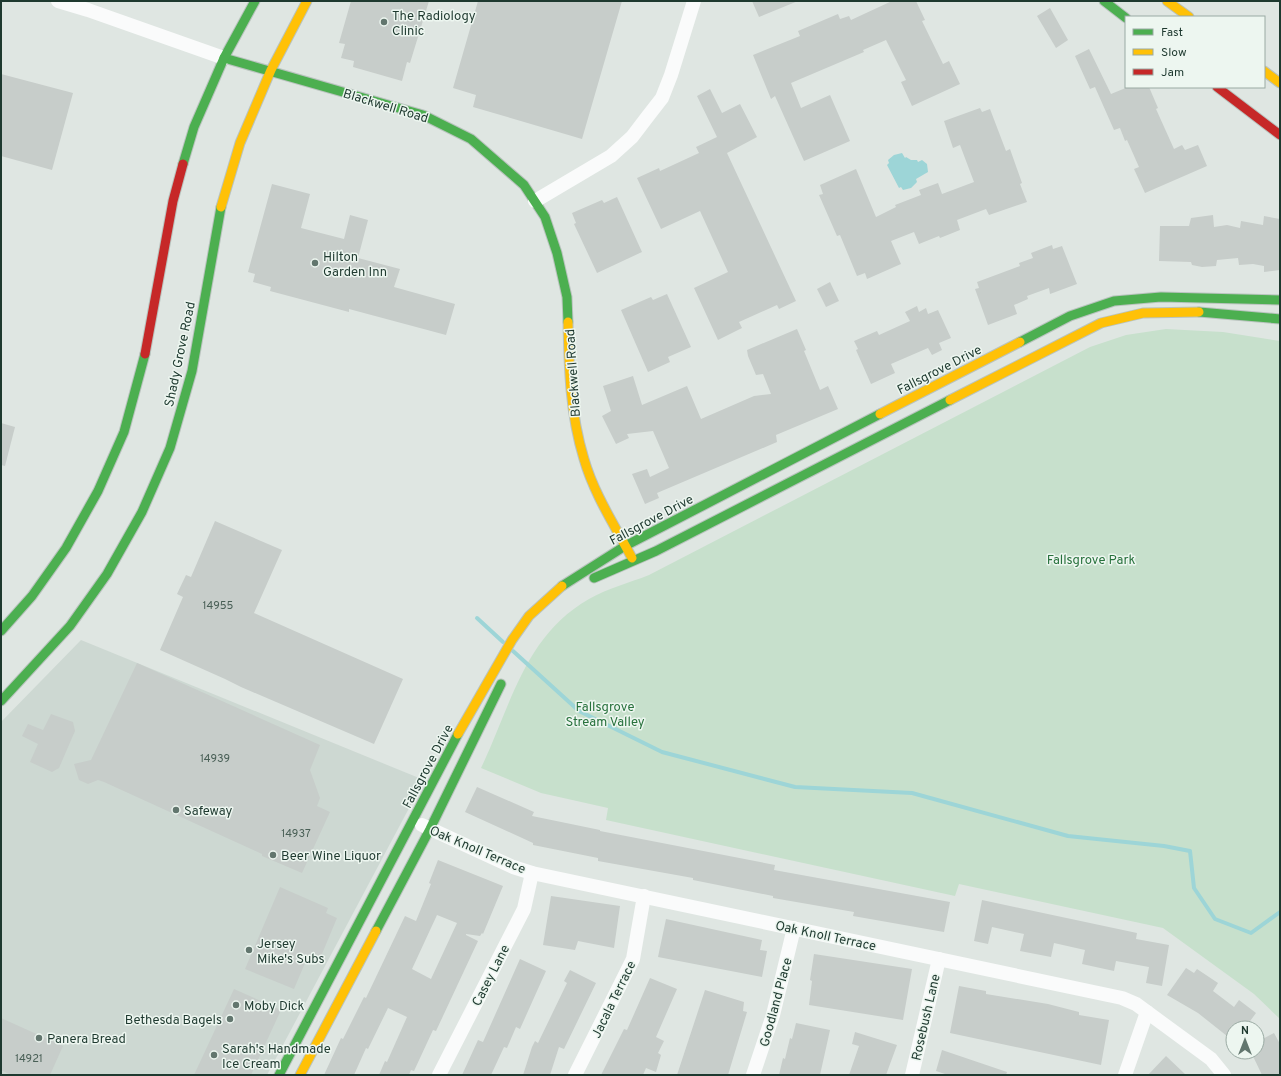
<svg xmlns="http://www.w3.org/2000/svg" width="1281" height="1076" font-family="Overpass,sans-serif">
  <rect width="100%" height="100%" fill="#dfe6e2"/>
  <!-- built -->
  <polygon fill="#cdd8d2" points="81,640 424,780 267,1075 1,1075 1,722"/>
  <!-- green -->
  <path fill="#c7e0cc" d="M1166,329l57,3 57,9v678l-26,-25 -91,-66 -204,-44 -4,12 -349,-76 2,-12 -67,-15 -60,-25c30,-62 43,-132 108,-169 19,-11 40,-16 60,-24l441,-228 36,-12z"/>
  <!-- water -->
  <polygon fill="#9dd5d7" points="902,153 905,158 906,157 911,160 917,160 918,162 922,160 927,164 928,172 916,179 917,182 911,188 903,190 901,187 899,188 887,165 889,163 888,160 894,155"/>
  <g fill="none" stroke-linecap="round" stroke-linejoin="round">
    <!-- stream -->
    <g stroke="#9dd5d7" stroke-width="4">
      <polyline points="477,618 503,642"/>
      <polyline points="513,651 579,711 662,752 795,787 912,793 1068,836 1164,846 1190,851 1194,888 1215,919 1251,933 1280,912"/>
    </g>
  </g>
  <!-- building -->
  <g fill="#c7cdca" fill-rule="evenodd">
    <polygon points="351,1 429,1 410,63 407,62 402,81 353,67 354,61 341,58 345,44 339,43"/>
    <polygon points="478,1 622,1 582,139 473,107 476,95 453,88"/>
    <polygon points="752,1 798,1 759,17"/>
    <polygon points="892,1 916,1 925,20 922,21 943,64 949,61 960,84 912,106 901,82 906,80 886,40 863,50 864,52 791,83 801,108 830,95 850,141 804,161 775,96 771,99 753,55 800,36 798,31 838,14 840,19 849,16 851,20"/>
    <polygon points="1050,8 1068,40 1056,48 1037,16"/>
    <polygon points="1089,49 1111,94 1128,87 1149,87 1158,108 1156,109 1174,149 1182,145 1185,150 1198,145 1207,166 1145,193 1134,169 1139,167 1127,140 1125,141 1120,128 1114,130 1095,87 1090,89 1075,56"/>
    <polygon points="1,74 73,93 52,170 1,156"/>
    <polygon points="710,89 722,113 740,104 757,137 727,153 796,301 779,309 777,305 739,322 742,328 718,340 694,288 728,272 700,211 661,229 637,178 659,168 660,171 699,153 696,147 717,137 697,96"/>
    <polygon points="980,108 982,112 990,109 1006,151 1010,149 1022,183 1020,184 1027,202 989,215 986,209 957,220 960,230 940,238 939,236 919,244 914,232 891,241 901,264 867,279 865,273 857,276 840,235 837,236 819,195 823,194 820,185 856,169 876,217 896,207 895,205 921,195 919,190 938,183 942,194 974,182 960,145 953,148 944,121"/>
    <polygon points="272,184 310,194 301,228 344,239 350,215 368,220 358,258 400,269 394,287 455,304 446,335 349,309 349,312 270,291 271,287 253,282 255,274 248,272"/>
    <polygon points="617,197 642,252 597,273 574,224 576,223 572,213 602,200 604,203"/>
    <polygon points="1213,215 1214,227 1227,225 1240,228 1241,221 1263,225 1264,216 1280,219 1280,270 1264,272 1264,266 1253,264 1239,265 1238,258 1217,260 1216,266 1202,267 1192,265 1191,262 1159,261 1160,226 1189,226 1191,218"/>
    <polygon points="1052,245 1053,249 1062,246 1077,284 1050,294 1049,288 1027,296 1028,299 1014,305 1017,314 988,325 975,289 979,288 977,282 1020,266 1019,263 1033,258 1031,253"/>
    <polygon points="830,282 839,301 826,307 817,289"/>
    <polygon points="667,294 691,347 668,357 670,362 648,372 621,310 651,297 653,300"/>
    <polygon points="917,306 919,312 926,308 928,314 938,310 951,338 939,343 942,350 932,355 928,348 891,364 895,373 871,384 856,350 858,349 854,341 877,331 879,335 910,321 905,312"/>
    <polygon points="797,329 806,350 804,351 820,390 828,386 838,409 776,435 777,442 657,493 659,498 645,504 632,474 647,469 650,477 669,468 653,431 627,434 629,438 616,444 602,416 611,411 603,386 633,376 642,405 687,386 701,419 754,396 771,394 763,374 756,375 748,356 747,350"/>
    <polygon points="1,423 15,427 5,466 1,465"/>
    <polygon points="215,521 282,550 254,613 403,679 374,744 241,687 225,679 160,650 183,597 177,594 186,575 191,577"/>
    <polygon points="137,663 320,745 310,770 320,798 317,806 330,812 302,873 262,856 262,854 104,782 98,780 88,784 79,780 74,764 91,760"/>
    <polygon points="51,714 73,722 75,731 59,768 52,772 30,762 38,744 22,736 28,724 43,730"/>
    <polygon points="477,787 534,812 532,816 600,830 600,831 775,865 774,870 950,902 944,932 853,916 854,912 773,898 773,896 693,880 693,878 598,861 598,858 533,845 533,843 465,812"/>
    <path d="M438,860l65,26 -20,48 -1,-1 -2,3 -14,-2v1l12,6 -42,90 -3,-1 -19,41 -3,-1 -2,5h-30l6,-14 2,1 20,-45 -19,-9 -20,41 -2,-1 -12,27h-30l17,-37 2,1 21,-42 2,1 39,-82 11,5 15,-37 -2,-1zM437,915l20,8 -26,56 -19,-10z"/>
    <polygon points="280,887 328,908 326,913 337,918 319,961 308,956 294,989 245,969"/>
    <polygon points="551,896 620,906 614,948 578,941 575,950 543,945"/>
    <polygon points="982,900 1137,933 1136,939 1169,945 1162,986 1146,983 1149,967 1116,961 1114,971 1082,964 1085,950 1054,943 1051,957 1020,951 1024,934 992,927 988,944 974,941"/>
    <polygon points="666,919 762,940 760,950 767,951 762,977 658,957"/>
    <polygon points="814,954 912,969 903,1020 809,1005 812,981 810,980"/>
    <polygon points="520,959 546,971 520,1029 516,1027 507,1048 504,1047 491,1075 462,1075 478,1040 483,1042"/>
    <polygon points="1186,968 1194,973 1197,969 1218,983 1213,991 1234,1007 1239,1000 1256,1013 1245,1028 1233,1028 1227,1036 1198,1013 1167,995"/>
    <polygon points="570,970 596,983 564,1049 559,1047 550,1075 523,1075 532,1047 535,1041 538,1043 567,983 564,981"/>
    <polygon points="650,978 677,989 656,1037 664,1041 658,1053 661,1055 656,1072 646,1068 643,1075 601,1075 624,1029 627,1030"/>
    <polygon points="959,986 986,991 986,994 1048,1004 1079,1012 1079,1015 1109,1020 1101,1065 950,1033"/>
    <polygon points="234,989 281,1010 251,1075 194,1075"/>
    <polygon points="705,990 744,1002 743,1011 747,1012 728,1075 677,1075"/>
    <polygon points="1,1018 63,1046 50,1075 11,1075 1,1070"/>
    <polygon points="796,1023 830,1030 820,1075 779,1075 783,1058 785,1059 790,1038 792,1039"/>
    <polygon points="855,1032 897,1045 886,1075 849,1075 859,1046 852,1044"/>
    <polygon points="1274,1033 1280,1044 1280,1075 1262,1075 1251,1052 1257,1052 1257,1042"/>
    <polygon points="942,1050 1007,1072 1006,1075 948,1075 936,1071"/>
    <polygon points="1166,1056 1186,1075 1148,1075"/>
  </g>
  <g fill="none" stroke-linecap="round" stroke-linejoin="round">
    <!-- fast casing -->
    <g stroke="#b9c3be" stroke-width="11">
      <g id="fast">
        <polyline points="1104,1 1126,18"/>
        <polyline points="224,58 423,115 471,139 524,185 545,217 557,253 567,297 568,322"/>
        <polyline points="183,164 194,127 224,58 255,1"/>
        <polyline points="1199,312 1280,319"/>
        <polyline points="1020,342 1070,316 1114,301 1161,297 1280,300"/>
        <polyline points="594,578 656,551 950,400"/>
        <polyline points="562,586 625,546 880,414"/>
        <polyline points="1,631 32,596 66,548 98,491 124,432 145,354"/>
        <polyline points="1,701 70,626 107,574 142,512 170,448 192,371 221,207"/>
        <polyline points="376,931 430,829 501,684"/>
        <polyline points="279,1075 458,734"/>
      </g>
    </g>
    <!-- slow casing -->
    <g stroke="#b9c3be" stroke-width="11">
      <g id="slow">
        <polyline points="1167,1 1189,17"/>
        <polyline points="1264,71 1280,83"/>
        <polyline points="221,207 240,143 271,70 307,1"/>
        <path d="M568,322c1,47 2,91 16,137 10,35 31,67 48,99"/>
        <polyline points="950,400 1101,323 1143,313 1199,312"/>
        <polyline points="880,414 1020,342"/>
        <polyline points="458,734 512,640 529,616 562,586"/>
        <polyline points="300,1075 376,931"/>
      </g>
    </g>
    <!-- jam casing -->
    <g stroke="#b9c3be" stroke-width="11">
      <g id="jam">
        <polyline points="1217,87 1280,135"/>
        <polyline points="145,354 173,201 183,164"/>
      </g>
    </g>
    <!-- street -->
    <g stroke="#fafbfb" stroke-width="14">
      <polyline points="58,1 88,10 224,58"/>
      <polyline points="535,201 611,156 632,137 648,116 662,98 671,75 694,1"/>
      <polyline points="422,825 513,867 532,873 1122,998 1136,1004 1211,1059 1224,1075"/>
      <polyline points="439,1075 524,909 532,873"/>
      <polyline points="575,1075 633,959 644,896"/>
      <polyline points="753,1075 773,1015 794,928"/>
      <polyline points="912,1075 939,959"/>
      <polyline points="1125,1075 1147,1012"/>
    </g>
    <!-- fast -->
    <use href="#fast" stroke="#4caf50" stroke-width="9"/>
    <!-- slow -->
    <use href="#slow" stroke="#ffc107" stroke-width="9"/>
    <!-- jam -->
    <use href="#jam" stroke="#c62828" stroke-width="9"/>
  </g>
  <!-- markers -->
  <g fill="#62766e" stroke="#edf6f0" stroke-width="1.5">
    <circle cx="384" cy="22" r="4"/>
    <circle cx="315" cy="263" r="4"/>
    <circle cx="176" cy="810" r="4"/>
    <circle cx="273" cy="855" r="4"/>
    <circle cx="249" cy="950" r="4"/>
    <circle cx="236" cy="1005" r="4"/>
    <circle cx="230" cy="1019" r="4"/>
    <circle cx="39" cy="1038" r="4"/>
    <circle cx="214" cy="1055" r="4"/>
  </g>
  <g text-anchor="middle" stroke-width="3" stroke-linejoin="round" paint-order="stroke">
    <!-- number labels -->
    <g font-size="11" fill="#495f56">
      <text x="218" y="609">14955</text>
      <text x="215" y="762">14939</text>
      <text x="296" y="837">14937</text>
      <text x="29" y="1062">14921</text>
    </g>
    <!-- poi labels -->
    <g font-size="13" fill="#1e392f" stroke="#edf6f0" text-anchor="start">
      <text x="392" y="20">The Radiology<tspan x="392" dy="15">Clinic</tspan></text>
      <text x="323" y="261">Hilton<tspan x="323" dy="15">Garden Inn</tspan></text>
      <text x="184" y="815">Safeway</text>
      <text x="281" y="860">Beer Wine Liquor</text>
      <text x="257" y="948">Jersey<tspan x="257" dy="15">Mike's Subs</tspan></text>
      <text x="244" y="1010">Moby Dick</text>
      <text x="222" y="1024" text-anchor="end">Bethesda Bagels</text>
      <text x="47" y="1043">Panera Bread</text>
      <text x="222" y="1053">Sarah's Handmade<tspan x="222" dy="15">Ice Cream</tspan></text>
    </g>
    <!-- street labels -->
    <g font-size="13" fill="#1e392f" stroke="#edf6f0">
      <text transform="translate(386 105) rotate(17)" y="5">Blackwell Road</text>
      <text transform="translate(179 354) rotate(-78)" y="5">Shady Grove Road</text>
      <text transform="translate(939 369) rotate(-27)" y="5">Fallsgrove Drive</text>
      <text transform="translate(572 373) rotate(-94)" y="5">Blackwell Road</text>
      <text transform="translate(651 519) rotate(-28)" y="5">Fallsgrove Drive</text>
      <text transform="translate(427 766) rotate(-62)" y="5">Fallsgrove Drive</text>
      <text transform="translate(478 849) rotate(23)" y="5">Oak Knoll Terrace</text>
      <text transform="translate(826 935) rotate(12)" y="5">Oak Knoll Terrace</text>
      <text transform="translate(490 975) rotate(-63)" y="5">Casey Lane</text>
      <text transform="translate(613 999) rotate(-64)" y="5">Jacala Terrace</text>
      <text transform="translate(775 1002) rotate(-75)" y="5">Goodland Place</text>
      <text transform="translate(925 1017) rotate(-77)" y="5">Rosebush Lane</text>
    </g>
    <!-- park labels -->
    <g font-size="13" fill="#27713c" stroke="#edf6f0">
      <text x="1091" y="564">Fallsgrove Park</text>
      <text x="605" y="711">Fallsgrove<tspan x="605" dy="15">Stream Valley</tspan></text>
    </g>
  </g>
  <!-- border -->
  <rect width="1281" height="1076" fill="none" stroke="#1e392f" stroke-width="4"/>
  <!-- legend -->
  <rect x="1125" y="16" width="140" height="72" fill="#edf6f0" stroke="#9aaaa3"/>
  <rect x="1133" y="29" width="20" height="6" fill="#4caf50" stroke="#9aaaa3"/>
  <text x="1161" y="36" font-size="12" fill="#1e392f">Fast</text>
  <rect x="1133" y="49" width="20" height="6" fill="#ffc107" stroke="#9aaaa3"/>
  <text x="1161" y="56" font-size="12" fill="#1e392f">Slow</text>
  <rect x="1133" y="69" width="20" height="6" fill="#c62828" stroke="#9aaaa3"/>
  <text x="1161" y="76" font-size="12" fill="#1e392f">Jam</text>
  <!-- north arrow -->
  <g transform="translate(1245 1040)"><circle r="19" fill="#edf6f0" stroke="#9aaaa3"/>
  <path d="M0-3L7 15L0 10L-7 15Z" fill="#62766e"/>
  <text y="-6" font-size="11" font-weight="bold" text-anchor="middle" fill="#1e392f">N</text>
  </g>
</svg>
